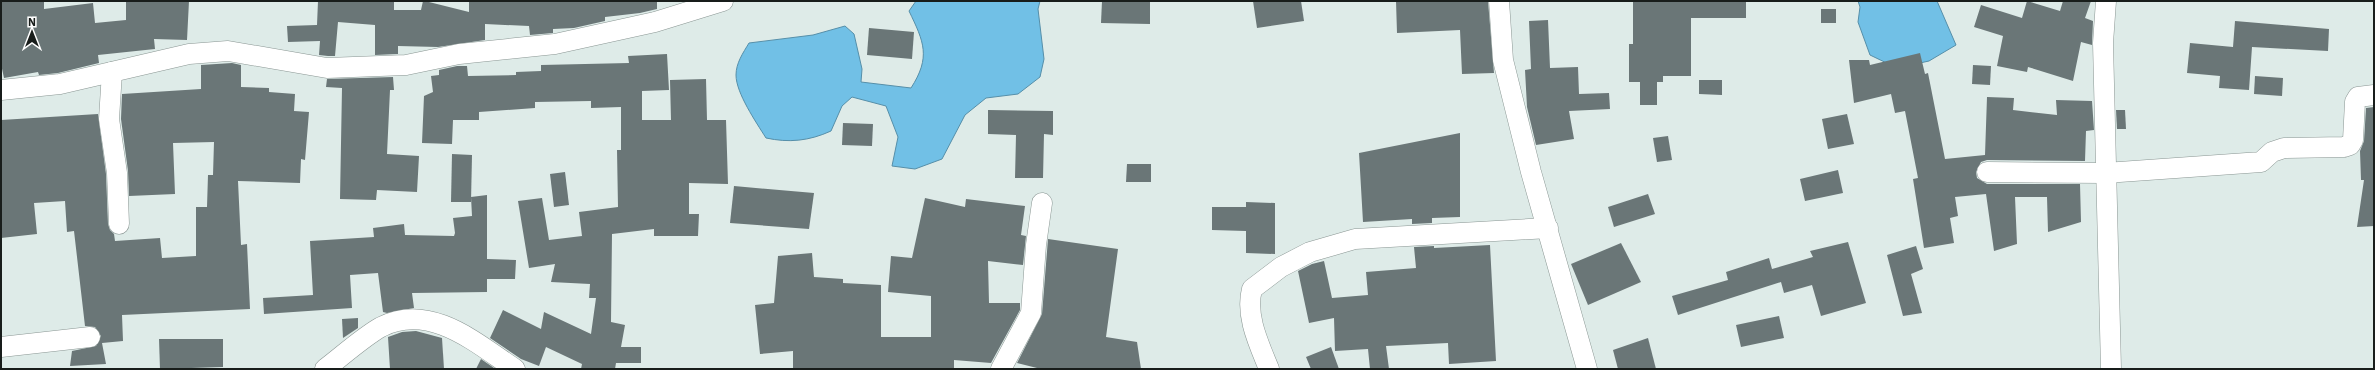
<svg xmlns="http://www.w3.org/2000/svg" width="2375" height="370" font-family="'IBM Plex Sans',sans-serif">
  <rect width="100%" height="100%" fill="#deebe8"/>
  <!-- water -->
  <g fill="#71c0e6" stroke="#568fa9">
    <path d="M916,1h124l-2,8 6,50 -4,18 -22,17 -32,4 -21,17 -23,44 -27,10 -23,-3 6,-29 -12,-31 -34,-9 -10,9 -11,25c-22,10 -42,12 -65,7 -10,-16 -30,-45 -30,-63 0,-12 7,-22 13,-32l64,-8 32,-9 9,8 8,35 -1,13 50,6c20,-31 13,-46 -2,-77z"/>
    <polygon points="1858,1 1937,1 1956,45 1929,61 1897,68 1870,55 1858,22 1860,7"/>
  </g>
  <!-- building -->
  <g fill="#6a7677">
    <polygon points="1,1 44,1 44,9 93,3 95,23 126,20 126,1 189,1 187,40 154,39 155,49 98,55 99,63 58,73 39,75 38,72 4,78 1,64"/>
    <polygon points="318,1 394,1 394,10 421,10 423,1 425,1 469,12 469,1 657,1 657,9 640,13 605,17 605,21 574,28 553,29 553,33 530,35 529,26 485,24 485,40 438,47 398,46 398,54 375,55 375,25 338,22 335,56 328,56 319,55 320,41 288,42 287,26 317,25"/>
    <polygon points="1102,1 1150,1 1150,24 1101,23"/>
    <polygon points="1253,1 1301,1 1304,21 1257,28"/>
    <polygon points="1396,1 1488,1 1494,73 1462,74 1460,30 1397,33"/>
    <polygon points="1633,1 1746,1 1746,18 1691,18 1691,76 1663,76 1663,82 1657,82 1657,105 1640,105 1640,82 1629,82 1629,44 1633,44"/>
    <polygon points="2027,1 2060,11 2063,1 2091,1 2085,18 2093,21 2092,45 2081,42 2073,81 2028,67 2027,72 1997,66 2003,36 1974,27 1981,5 2022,18"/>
    <rect x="1821" y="9" width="15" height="14"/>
    <polygon points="1548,20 1550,68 1578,67 1579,94 1609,93 1610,109 1569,111 1574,139 1536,145 1527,107 1525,70 1531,69 1529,21"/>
    <polygon points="2235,21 2329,29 2328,51 2252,47 2249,90 2219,88 2220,76 2187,73 2190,43 2233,47"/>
    <polygon points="869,28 914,32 912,59 867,55"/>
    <polygon points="1920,53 1925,74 1928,73 1945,159 1985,155 1987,97 2014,98 2013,110 2057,115 2056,100 2092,101 2094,130 2086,131 2085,161 1987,160 1981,162 1976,172 1977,178 1987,184 2080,184 2081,222 2048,232 2047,197 2015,197 2017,244 1994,251 1986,194 1955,197 1958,216 1950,218 1954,243 1924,248 1913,179 1918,178 1905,111 1895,113 1891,94 1854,103 1849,60 1869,60 1870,65"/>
    <polygon points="667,54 669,90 642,91 642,120 671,120 670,80 706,79 707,120 726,120 728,184 689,183 689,214 699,214 698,236 654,236 654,229 612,234 611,322 625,325 621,347 641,347 641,363 616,363 615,369 581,369 582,364 546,347 539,366 521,359 490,338 503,310 541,329 544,312 591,334 596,298 589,298 590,284 551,282 555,264 529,268 518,201 542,198 549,240 582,236 579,212 618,207 617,150 621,150 621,107 591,108 591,101 535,102 535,108 479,112 479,120 453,120 452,144 422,143 424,96 433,92 431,76 439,75 439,70 457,66 467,66 468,76 516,75 516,72 541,71 541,65 629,63 628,56"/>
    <polygon points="232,63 241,65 241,87 269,88 269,92 295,94 294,111 309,112 305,160 301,159 300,183 238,181 241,245 247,244 250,309 122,315 123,341 102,343 106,364 70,366 72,351 96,346 101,336 95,327 85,326 74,231 67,232 65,201 34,203 37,234 1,238 1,120 98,114 106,174 108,224 110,230 114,234 115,241 160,238 162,258 196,256 196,207 207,207 208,175 213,175 214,142 173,143 175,194 129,196 128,171 121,119 122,94 201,89 201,65"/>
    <polygon points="1973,65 1991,66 1990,85 1972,84"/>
    <polygon points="2255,76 2283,78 2282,96 2254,94"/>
    <polygon points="393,77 394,90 390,90 387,154 419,156 417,192 377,190 376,200 340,199 342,88 326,87 327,79"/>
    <polygon points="1699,80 1722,80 1722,95 1699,94"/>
    <polygon points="2374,107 2374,226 2357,227 2364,180 2361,180 2360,151 2364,141 2366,108"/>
    <polygon points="988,110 1053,111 1053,135 1044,134 1043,178 1015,178 1016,135 988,134"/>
    <polygon points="2116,110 2125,110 2126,129 2117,129"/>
    <polygon points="1847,114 1854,144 1828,149 1822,119"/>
    <polygon points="843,123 873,124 872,146 842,145"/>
    <polygon points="1460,133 1460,217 1432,218 1432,223 1412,224 1412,219 1363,222 1359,153"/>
    <polygon points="1668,136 1672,160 1657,162 1653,138"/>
    <polygon points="452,154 472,155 471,202 451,202"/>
    <polygon points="1127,164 1151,164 1151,182 1126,182"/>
    <polygon points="1838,170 1843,193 1805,201 1800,179"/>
    <polygon points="565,172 569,205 554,207 550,174"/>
    <polygon points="734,186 814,193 809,229 730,223"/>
    <polygon points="1648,194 1655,214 1614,227 1608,207"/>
    <polygon points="487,195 487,259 516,260 515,279 487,279 487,292 412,293 414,308 387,313 383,312 378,273 350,275 352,308 264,314 263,298 313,295 310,241 374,237 373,228 404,224 405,235 454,236 455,233 453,218 472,216 471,197"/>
    <polygon points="925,198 965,207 966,199 1025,206 1021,235 1026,236 1023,265 988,261 989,303 1020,303 1020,310 991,363 954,360 954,369 793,369 793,351 760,354 755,305 774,303 778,256 812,253 814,277 843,279 843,283 881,285 881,337 931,337 931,296 888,292 891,256 912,258"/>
    <polygon points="1246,202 1275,203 1275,254 1246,253 1246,231 1212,230 1212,207 1246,207"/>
    <polygon points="1048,239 1118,249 1106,337 1137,342 1141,369 1041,369 1017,363 1042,314"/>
    <polygon points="1848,242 1866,303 1821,316 1812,285 1784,293 1781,282 1678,315 1672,296 1728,280 1726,272 1769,258 1772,269 1813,257 1810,251"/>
    <polygon points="1621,243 1641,282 1588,305 1571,264"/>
    <polygon points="1490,245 1496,361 1449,364 1448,343 1386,346 1389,369 1370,369 1368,349 1335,351 1334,318 1309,323 1298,271 1312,264 1324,261 1332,298 1368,295 1366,272 1416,268 1414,247 1434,246 1434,248"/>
    <polygon points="1916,246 1923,269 1911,274 1922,313 1903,316 1887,255"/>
    <polygon points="1779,316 1784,338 1741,347 1736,325"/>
    <polygon points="358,318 358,328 343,338 342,319"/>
    <polygon points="416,331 442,338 444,369 390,369 388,337 402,332"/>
    <polygon points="1648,338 1656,369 1618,369 1613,350"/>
    <polygon points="159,339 223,339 223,367 160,369"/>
    <polygon points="1331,347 1339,369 1311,369 1306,357"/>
    <polygon points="481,359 494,368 495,369 476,369"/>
  </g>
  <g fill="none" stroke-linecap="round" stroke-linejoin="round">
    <!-- minor casing -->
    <g stroke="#8a9693" stroke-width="21">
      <g id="minor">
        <polyline points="1499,1 1503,60 1531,172 1587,369"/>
        <polyline points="2106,1 2103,43 2111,369"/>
        <polyline points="112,72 109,119 117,173 119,224"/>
        <polyline points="1,90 60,84 189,54 228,51 327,68 406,65 459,54 555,44 655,22 723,1"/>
        <polyline points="1987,172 2105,173 2261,162 2272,152 2284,148 2344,147 2350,145 2353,140 2355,102 2358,97 2374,95"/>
        <polyline points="1,347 90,337"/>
        <path d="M325,369c16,-12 38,-32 56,-42 49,-25 95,16 134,42"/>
        <polyline points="1001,369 1031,313 1036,245 1042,203"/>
        <path d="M1269,369c-10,-25 -24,-53 -17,-80l29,-22 29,-15 45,-13 193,-11"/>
      </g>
    </g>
    <!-- minor -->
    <use href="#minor" stroke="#fff" stroke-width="20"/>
  </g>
  <!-- border -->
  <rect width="2375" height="370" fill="none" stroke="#181d1b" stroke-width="4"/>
  <!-- north arrow -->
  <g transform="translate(32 32)" stroke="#ffffff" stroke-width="3" paint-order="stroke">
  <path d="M0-3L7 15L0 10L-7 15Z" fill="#181d1b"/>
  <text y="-6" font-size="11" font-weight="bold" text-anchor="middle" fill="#181d1b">N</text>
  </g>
</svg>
